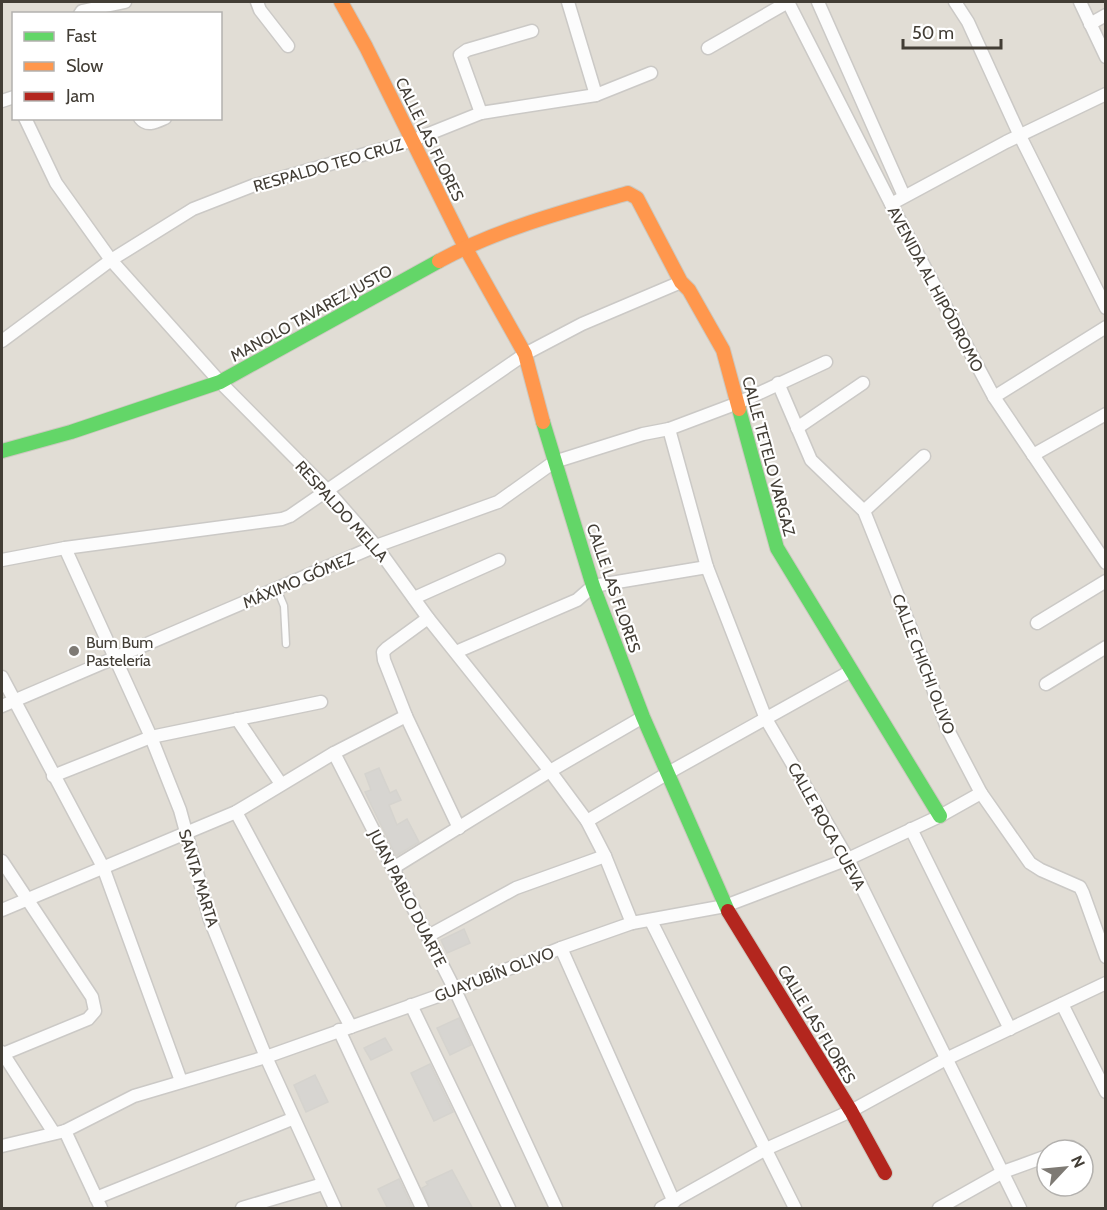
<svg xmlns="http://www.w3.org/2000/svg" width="1107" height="1210" font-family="Cabin,sans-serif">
  <rect width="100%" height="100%" fill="#edece8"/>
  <!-- residential -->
  <path fill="#e1ddd5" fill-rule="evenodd" d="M2,2h1103v1206h-1103zM14,14h206v104h-206zM1047,1150h36v36h-36z"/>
  <!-- building -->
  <g fill="#d7d5d1" stroke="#d5d3ce" stroke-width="1.5">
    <polygon points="379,768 390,793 396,790 401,800 389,805 397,825 407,819 419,842 396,856 365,792 371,790 365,774"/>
    <polygon points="464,929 470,943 447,953 441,940"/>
    <polygon points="459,1018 471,1045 450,1055 437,1028"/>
    <polygon points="385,1038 392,1050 371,1060 364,1048"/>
    <polygon points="430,1064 453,1112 434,1121 411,1073"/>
    <polygon points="315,1075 328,1102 306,1112 294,1085"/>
    <polygon points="452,1170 473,1209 430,1209 422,1188 428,1185 426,1182"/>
    <polygon points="399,1179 413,1209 388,1209 378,1189"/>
  </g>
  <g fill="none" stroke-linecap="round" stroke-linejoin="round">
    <!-- lane casing -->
    <g stroke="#cbc9c6" stroke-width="9">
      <polyline id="lane" points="277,589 284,606 286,644"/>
    </g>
    <!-- street casing -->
    <g stroke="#cbc9c6" stroke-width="15">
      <g id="street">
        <polyline points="257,2 260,10 288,46"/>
        <polyline points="568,2 596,95"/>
        <polyline points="788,2 891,204 994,397 1106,563"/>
        <polyline points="818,2 904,196"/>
        <polyline points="955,2 968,22 1020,136 1106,308"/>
        <polyline points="1080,2 1106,57"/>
        <polyline points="80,14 82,11 125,2"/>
        <polyline points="1090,24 1106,15"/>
        <polyline points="708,48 788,2"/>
        <polyline points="2,101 14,97"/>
        <polyline points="481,113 460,55 467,50 532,31"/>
        <polyline points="25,118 56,183 111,260 220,382 328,491 376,546 428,618 550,771 587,821 605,856 632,923"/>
        <path d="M140,118c7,9 16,4 25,0"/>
        <polyline points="891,204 1006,142 1106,94"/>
        <polyline points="2,341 111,260 193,209 252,186 411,141 481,113 596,95 651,73"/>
        <polyline points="778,383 811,460 864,511 914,636 947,728 981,793 1030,863 1041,870 1080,887 1083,893 1106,957"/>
        <polyline points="994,397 1106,327"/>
        <polyline points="797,428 863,383"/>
        <polyline points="669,429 707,567 766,719 848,859 1020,1208"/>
        <polyline points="1033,455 1106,414"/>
        <polyline points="864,511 924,456"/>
        <polyline points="65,548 151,737 180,810 210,920 266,1057 335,1208"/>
        <polyline points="2,560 65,548 282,519 290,516 525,354 582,324 681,282"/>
        <polyline points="414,598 499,560"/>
        <polyline points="428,618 387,648 383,652 384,660 406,716 459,828"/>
        <polyline points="1037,623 1106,581"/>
        <polyline points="456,652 577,600 593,586 707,567"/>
        <polyline points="2,677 103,867 181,1081"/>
        <polyline points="1046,684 1106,647"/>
        <polyline points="2,706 376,546 498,502 554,462 643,434 669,429 738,403 826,362"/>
        <polyline points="237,719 281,784"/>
        <polyline points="334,753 455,990 556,1208"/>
        <polyline points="53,776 151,737 321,702"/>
        <polyline points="236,812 351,1027"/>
        <polyline points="587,821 668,773 851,671"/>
        <polyline points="911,829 1010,1029"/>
        <polyline points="2,861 92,997 95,1011 88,1019 3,1054"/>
        <polyline points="393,868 550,771 643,717"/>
        <polyline points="2,910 236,812 334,753 406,716"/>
        <polyline points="651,921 795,1208"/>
        <polyline points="428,936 516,888 605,856"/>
        <polyline points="561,948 674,1202"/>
        <polyline points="1062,1004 1106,1092"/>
        <polyline points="411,1005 509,1208"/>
        <polyline points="339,1030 422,1208"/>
        <polyline points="2,1052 54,1133"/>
        <polyline points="65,1131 101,1208"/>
        <polyline points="2,1146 65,1131 134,1096 266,1057 455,990 561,948 632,923 725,906 848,859 940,816 981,793"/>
        <polyline points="1062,1150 1071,1147"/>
        <polyline points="96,1198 292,1119"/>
        <polyline points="242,1208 323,1184"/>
        <polyline points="661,1208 766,1149 851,1111 946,1059 1106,983"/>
        <polyline points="939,1208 1003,1172 1047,1156"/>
      </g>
    </g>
    <!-- fast casing -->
    <g stroke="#ccc8bf" stroke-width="16">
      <g id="fast">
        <polyline points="739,409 777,548 940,816"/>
        <polyline points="543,422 593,586 643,717 728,911"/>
        <polyline points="2,451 71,432 220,382 439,261"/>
      </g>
    </g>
    <!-- slow casing -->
    <g stroke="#ccc8bf" stroke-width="16">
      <g id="slow">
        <polyline points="341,2 366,47 465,247 525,354 543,422"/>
        <path d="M439,261c59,-32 124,-49 189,-68l9,5 44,84 8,8 34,60 16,59"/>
      </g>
    </g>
    <!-- jam casing -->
    <g stroke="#ccc8bf" stroke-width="16">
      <polyline id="jam" points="728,911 851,1111 885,1173"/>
    </g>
    <!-- lane -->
    <use href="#lane" stroke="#fcfcfc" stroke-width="6"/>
    <!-- street -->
    <use href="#street" stroke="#fcfcfc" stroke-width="12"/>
    <!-- fast -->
    <use href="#fast" stroke="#63d668" stroke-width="14"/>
    <!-- slow -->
    <use href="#slow" stroke="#ff974d" stroke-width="14"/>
    <!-- jam -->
    <use href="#jam" stroke="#b3261e" stroke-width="14"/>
  </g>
  <!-- markers -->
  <circle fill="#7e7a74" stroke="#fff" stroke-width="2" cx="74" cy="651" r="6"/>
  <g text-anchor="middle" stroke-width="4.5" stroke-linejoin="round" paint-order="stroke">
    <!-- street labels -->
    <g font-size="16" fill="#423d35" stroke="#fff">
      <text transform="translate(430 139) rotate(64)" y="6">CALLE LAS FLORES</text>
      <text transform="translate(328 165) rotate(-16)" y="6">RESPALDO TEO CRUZ</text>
      <text transform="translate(936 289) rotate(62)" y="6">AVENIDA AL HIPÓDROMO</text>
      <text transform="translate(311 313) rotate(-29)" y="6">MANOLO TAVAREZ JUSTO</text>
      <text transform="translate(769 456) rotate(75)" y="6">CALLE TETELO VARGAZ</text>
      <text transform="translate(342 511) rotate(48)" y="6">RESPALDO MELLA</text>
      <text transform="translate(298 580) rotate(-23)" y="6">MÁXIMO GÓMEZ</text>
      <text transform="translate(614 588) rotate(71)" y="6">CALLE LAS FLORES</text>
      <text transform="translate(924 664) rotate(69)" y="6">CALLE CHICHI OLIVO</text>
      <text transform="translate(827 826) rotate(61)" y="6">CALLE ROCA CUEVA</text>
      <text transform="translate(199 878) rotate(73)" y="6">SANTA MARTA</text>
      <text transform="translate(408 898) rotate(63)" y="6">JUAN PABLO DUARTE</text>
      <text transform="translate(494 974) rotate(-21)" y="6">GUAYUBÍN OLIVO</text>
      <text transform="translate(817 1024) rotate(59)" y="6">CALLE LAS FLORES</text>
    </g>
    <!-- poi labels -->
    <g font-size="16" fill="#423d35" stroke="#fff" text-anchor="start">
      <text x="86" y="648">Bum Bum<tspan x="86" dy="18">Pastelería</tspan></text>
    </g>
  </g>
  <!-- border -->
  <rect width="1107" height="1210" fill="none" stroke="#423d35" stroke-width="6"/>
  <!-- legend -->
  <rect x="12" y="12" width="210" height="108" fill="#ffffff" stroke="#b3b1ae" stroke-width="1.5"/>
  <rect x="24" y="32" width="30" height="9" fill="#63d668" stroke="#b3b1ae" stroke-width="1.5"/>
  <text x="66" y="42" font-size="18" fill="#423d35">Fast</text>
  <rect x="24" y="62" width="30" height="9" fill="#ff974d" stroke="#b3b1ae" stroke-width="1.5"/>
  <text x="66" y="72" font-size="18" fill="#423d35">Slow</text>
  <rect x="24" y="92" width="30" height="9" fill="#b3261e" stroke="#b3b1ae" stroke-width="1.5"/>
  <text x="66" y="102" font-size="18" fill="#423d35">Jam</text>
  <!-- north arrow -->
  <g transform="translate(1065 1168) rotate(64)"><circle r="28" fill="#ffffff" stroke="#b3b1ae" stroke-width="1.5"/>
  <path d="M0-4.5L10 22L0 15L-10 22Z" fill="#7e7a74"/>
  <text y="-9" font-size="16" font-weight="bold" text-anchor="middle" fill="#423d35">N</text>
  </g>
  <!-- scale -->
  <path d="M903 39v9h98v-9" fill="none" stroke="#423d35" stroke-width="3"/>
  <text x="912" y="39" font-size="18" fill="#423d35" stroke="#ffffff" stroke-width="4.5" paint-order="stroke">50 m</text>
</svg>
